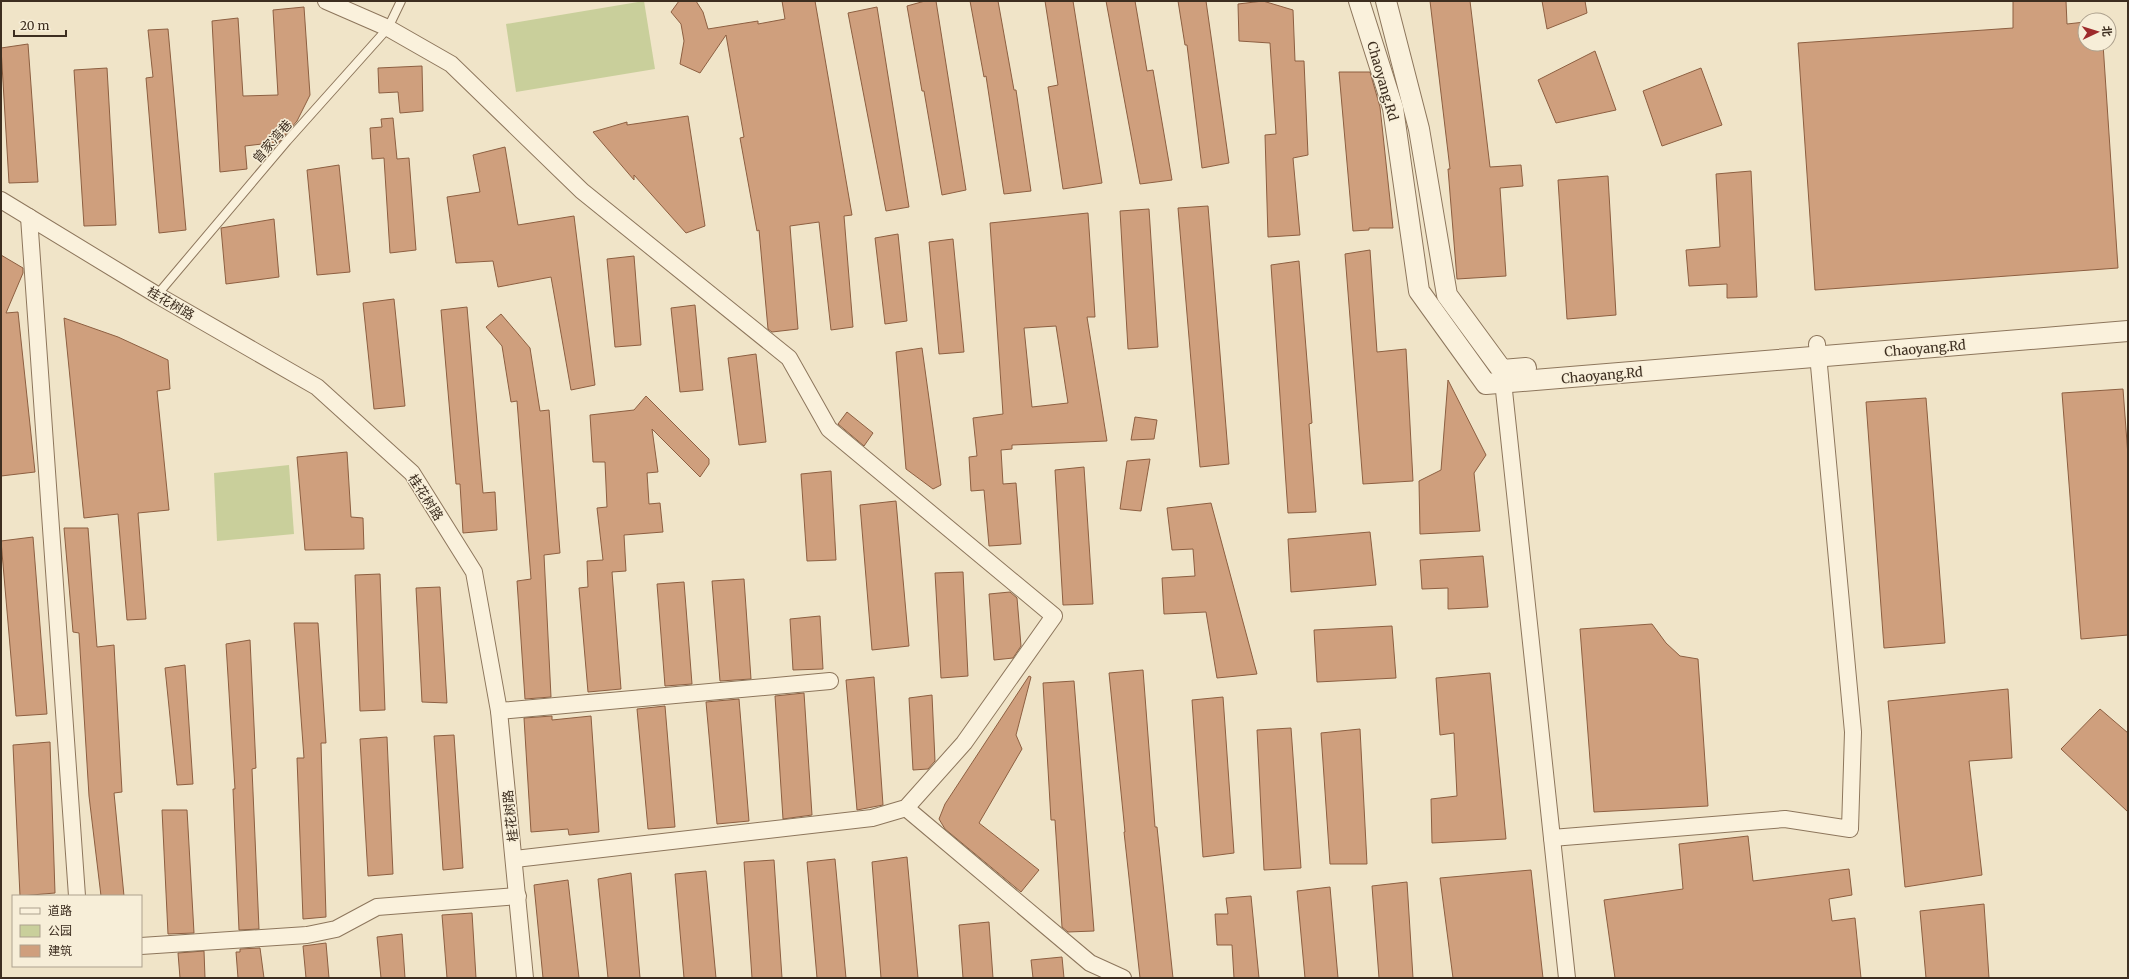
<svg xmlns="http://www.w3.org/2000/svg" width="2129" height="979" font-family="Merriweather,'Noto Sans SC',serif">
  <rect width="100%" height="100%" fill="#f0e4c8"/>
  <!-- green -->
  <g fill="#c9cf9b">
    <polygon points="644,1 655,69 516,92 506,24"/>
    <polygon points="289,465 294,534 217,541 214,473"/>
  </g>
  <!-- building -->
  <g fill="#cf9f7d" stroke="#8d5f41" fill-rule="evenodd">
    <polygon points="679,1 696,1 703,12 708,29 758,21 758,24 785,19 782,1 815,1 852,215 844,216 853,327 831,330 819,222 790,226 798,329 772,332 768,329 759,230 757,231 740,138 744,137 726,35 700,73 680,64 684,41 681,24 671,12"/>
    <polygon points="925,1 936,1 966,190 942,195 924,91 922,91 907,6"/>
    <polygon points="970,1 998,1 1014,90 1016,90 1031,191 1004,194 986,76 984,77"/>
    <polygon points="1045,1 1073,1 1102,183 1063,189 1048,87 1058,85"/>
    <polygon points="1106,1 1135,1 1147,71 1153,70 1172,180 1140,184"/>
    <polygon points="1178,1 1206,1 1229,163 1202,168 1187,45 1185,45"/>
    <polygon points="1263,1 1293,10 1295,61 1304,61 1308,155 1293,158 1300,235 1268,237 1265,135 1276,134 1270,43 1239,41 1238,4"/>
    <polygon points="1430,1 1470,1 1490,167 1521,165 1523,186 1500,188 1506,276 1457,279 1448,169 1450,169"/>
    <polygon points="1542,1 1585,1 1587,13 1547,29"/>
    <polygon points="2013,1 2066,1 2067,24 2085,22 2085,44 2103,44 2118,268 1815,290 1798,43 2013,28"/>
    <polygon points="304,7 310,95 297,121 279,142 245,146 247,169 220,172 212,21 238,18 243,96 278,95 273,10"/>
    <polygon points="877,7 909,207 886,211 848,13"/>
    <polygon points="168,29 186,230 159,233 146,78 153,77 148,30"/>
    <polygon points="28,44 38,182 9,183 1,48"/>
    <polygon points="1595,51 1616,110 1556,123 1538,80"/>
    <polygon points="422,66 423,111 400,113 398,92 379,93 378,68"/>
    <polygon points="107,68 116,225 84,226 74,70"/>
    <polygon points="1701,68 1722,125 1662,146 1643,91"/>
    <polygon points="1339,72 1370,72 1380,107 1393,228 1369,228 1369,230 1353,231"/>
    <polygon points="688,116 705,226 686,233 634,175 634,180 593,132 627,122 627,125"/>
    <polygon points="393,118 397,159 409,158 416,250 390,253 384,158 372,159 370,128 382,127 381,119"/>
    <polygon points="505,147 518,225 574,216 595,385 571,390 551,277 498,287 493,261 456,263 447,197 480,192 473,155"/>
    <polygon points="339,165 350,272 317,275 307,170"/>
    <polygon points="1751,171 1757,297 1727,298 1727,284 1689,286 1686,250 1720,247 1716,174"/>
    <polygon points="1608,176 1616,315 1567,319 1558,180"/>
    <polygon points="1208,206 1229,464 1200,467 1178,208"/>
    <polygon points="1149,209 1158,347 1128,349 1120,211"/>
    <path d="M1088,213l7,104h-8l20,124 -95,4v4l-11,1 2,34 13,-1 5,61 -32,2 -5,-56 -13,1 -2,-34 8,-1 -4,-38 30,-4 -13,-191zM1056,326l12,77 -36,4 -8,-79z"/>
    <polygon points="274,219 279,277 226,284 221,228"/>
    <polygon points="898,234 907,321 885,324 875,238"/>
    <polygon points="953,239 964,352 939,354 929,242"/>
    <polygon points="1370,250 1377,352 1406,349 1413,481 1363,484 1345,254"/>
    <polygon points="1,255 23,268 23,273 6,313 18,312 35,472 1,476"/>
    <polygon points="634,256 641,345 615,347 607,259"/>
    <polygon points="1299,261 1312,423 1309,424 1316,512 1288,513 1271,265"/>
    <polygon points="394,299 405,406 374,409 363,303"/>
    <polygon points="695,305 703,390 680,392 671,308"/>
    <polygon points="467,307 483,493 495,492 497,530 463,533 460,484 456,484 441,310"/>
    <polygon points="501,314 530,348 540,411 549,410 560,553 544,555 551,697 525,699 517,581 531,579 517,401 511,402 502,346 486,327"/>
    <polygon points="64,318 118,337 168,360 170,389 157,391 169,510 138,513 146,619 127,620 118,514 84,518"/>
    <polygon points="922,348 941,485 933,489 906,469 896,352"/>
    <polygon points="756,354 766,442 739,445 728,358"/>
    <polygon points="1448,380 1486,455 1474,473 1480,531 1420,534 1419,481 1441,470"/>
    <polygon points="2123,389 2128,456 2128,635 2081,639 2062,393"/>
    <polygon points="646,396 709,459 709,464 700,477 652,429 658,472 647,473 649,504 660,503 663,532 624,535 626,571 612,572 621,689 588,692 579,588 588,587 587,561 603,560 597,508 607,507 605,462 593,462 590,415 634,410"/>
    <polygon points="1926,398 1945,643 1884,648 1866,402"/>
    <polygon points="847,412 873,433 864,446 838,424"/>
    <polygon points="1135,417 1157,420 1154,439 1131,440"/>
    <polygon points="347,452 351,517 363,518 364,549 305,550 297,457"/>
    <polygon points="1150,459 1141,511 1120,509 1127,461"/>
    <polygon points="1084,467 1093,604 1063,605 1055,470"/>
    <polygon points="831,471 836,560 807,561 801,474"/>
    <polygon points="896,501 909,646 872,650 860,505"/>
    <polygon points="1211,503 1257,674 1217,678 1206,612 1164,614 1162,578 1195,576 1193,549 1172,550 1167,508"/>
    <polygon points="64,528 88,528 97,647 114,645 122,792 114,793 124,896 101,896 89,796 79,633 73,632"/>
    <polygon points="1370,532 1376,585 1291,592 1288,539"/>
    <polygon points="33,537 47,714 16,716 1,541"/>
    <polygon points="1483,556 1488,607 1448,609 1448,588 1422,589 1420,560"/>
    <polygon points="963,572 968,676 941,678 935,573"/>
    <polygon points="380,574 385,710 360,711 355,575"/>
    <polygon points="744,579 751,679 720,681 712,581"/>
    <polygon points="684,582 692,684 665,686 657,584"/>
    <polygon points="440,587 447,703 422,702 416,588"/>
    <polygon points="1010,592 1017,598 1021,646 1013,658 994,660 989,594"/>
    <polygon points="820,616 823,669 793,670 790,619"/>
    <polygon points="294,623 318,623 326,743 321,743 326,917 303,919 297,758 304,758"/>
    <polygon points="1652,624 1666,643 1680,656 1698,659 1708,806 1594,812 1580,629"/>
    <polygon points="1392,626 1396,678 1317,682 1314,630"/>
    <polygon points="250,640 256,768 252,769 259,929 239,930 233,789 235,789 226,644"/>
    <polygon points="185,665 193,784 177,785 165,668"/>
    <polygon points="1143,670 1155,827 1157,827 1173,978 1140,978 1124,832 1125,832 1109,673"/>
    <polygon points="1490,673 1506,839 1432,843 1431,799 1457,796 1454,733 1440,735 1436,678"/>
    <polygon points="1029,676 1031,677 1016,735 1022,749 979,823 1039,870 1021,892 945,829 939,819 945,804"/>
    <polygon points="874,677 883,805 857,810 846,680"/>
    <polygon points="1074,681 1094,931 1068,932 1062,927 1055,820 1051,820 1043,683"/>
    <polygon points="2008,689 2012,758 1969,761 1982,875 1905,887 1888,701"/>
    <polygon points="804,693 812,815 783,819 775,696"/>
    <polygon points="932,695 935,761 928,769 913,770 909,698"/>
    <polygon points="1223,697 1234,853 1203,857 1192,700"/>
    <polygon points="739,699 749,821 717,824 706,702"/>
    <polygon points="665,706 675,827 648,829 637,709"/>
    <polygon points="2100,709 2128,733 2128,812 2061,749"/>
    <polygon points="552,716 552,720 591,716 599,832 569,835 568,829 531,832 524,718"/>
    <polygon points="1291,728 1301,868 1264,870 1257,730"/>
    <polygon points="1360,729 1367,864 1330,864 1321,733"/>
    <polygon points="454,735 463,868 443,870 434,736"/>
    <polygon points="387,737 393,874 368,876 360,739"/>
    <polygon points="50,742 55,893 20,896 13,745"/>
    <polygon points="162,810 187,810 194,933 168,934"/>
    <polygon points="1748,836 1753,881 1849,869 1852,895 1829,899 1832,921 1855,918 1861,978 1615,978 1604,900 1683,889 1679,844"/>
    <polygon points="907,857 918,978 881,978 872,862"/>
    <polygon points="835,859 846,978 817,978 807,862"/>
    <polygon points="774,860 782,978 752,978 744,862"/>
    <polygon points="1531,870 1543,978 1453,978 1440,878"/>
    <polygon points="706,871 716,978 684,978 675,874"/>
    <polygon points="631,873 640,978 608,978 598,879"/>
    <polygon points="568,880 579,978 543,978 534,885"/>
    <polygon points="1407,882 1413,978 1379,978 1372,886"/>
    <polygon points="1330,887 1338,978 1305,978 1297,891"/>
    <polygon points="1251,896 1259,978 1234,978 1232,945 1217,945 1215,914 1228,914 1226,898"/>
    <polygon points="1984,904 1989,978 1926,978 1920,911"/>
    <polygon points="472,913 476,978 447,978 442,915"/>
    <polygon points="989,922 993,978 963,978 959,925"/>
    <polygon points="402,934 405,978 381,978 377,937"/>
    <polygon points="326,943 329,978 306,978 303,946"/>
    <polygon points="260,948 264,978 238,978 236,952 240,952 240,949"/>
    <polygon points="204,951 205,978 180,978 178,953"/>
    <polygon points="1062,957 1064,978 1033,978 1031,960"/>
  </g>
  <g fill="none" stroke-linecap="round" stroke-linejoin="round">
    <!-- service casing -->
    <g stroke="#8d765c" stroke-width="10">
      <polyline id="service" points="157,295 287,141 388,28 401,1"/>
    </g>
    <!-- minor casing -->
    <g stroke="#8d765c" stroke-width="18">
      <g id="minor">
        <polyline points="326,1 388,28 451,64 582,191 789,358 829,429 1054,616 964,743 906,808 872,818 515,859"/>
        <polyline points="1,200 157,295 317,387 412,473 474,572 499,711 525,978"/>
        <polyline points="29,217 77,896"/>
        <polyline points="1502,372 1567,978"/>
        <polyline points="499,711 830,681"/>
        <polyline points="906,808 1090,963 1123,978"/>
        <polyline points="1552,838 1785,819 1850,829 1853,732 1817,344"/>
        <polyline points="141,946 307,935 336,929 377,907 518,896"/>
      </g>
    </g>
    <!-- tertiary casing -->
    <g stroke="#8d765c" stroke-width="22">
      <g id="tertiary">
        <polyline points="1359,1 1393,108 1419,291 1486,384 2128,331"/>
        <polyline points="1386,1 1419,129 1447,295 1502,370 1526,368"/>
      </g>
    </g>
    <!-- service -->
    <use href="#service" stroke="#faf1dc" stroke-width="8"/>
    <!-- minor -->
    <use href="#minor" stroke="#faf1dc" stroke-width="16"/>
    <!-- tertiary -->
    <use href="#tertiary" stroke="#faf1dc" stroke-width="20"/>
  </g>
  <g text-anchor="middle" stroke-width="3" stroke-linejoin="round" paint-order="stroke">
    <!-- street labels -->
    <g font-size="13" fill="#3d2e20" stroke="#f7eed8">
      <text transform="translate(1383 81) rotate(74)" y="5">Chaoyang.Rd</text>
      <text transform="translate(272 141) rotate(-49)" y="5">曾家湾巷</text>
      <text transform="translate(171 303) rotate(30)" y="5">桂花树路</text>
      <text transform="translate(1925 348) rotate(-5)" y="5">Chaoyang.Rd</text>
      <text transform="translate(1602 375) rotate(-5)" y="5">Chaoyang.Rd</text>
      <text transform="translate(426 497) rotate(57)" y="5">桂花树路</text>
      <text transform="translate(510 816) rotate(-96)" y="5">桂花树路</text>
    </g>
  </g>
  <!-- border -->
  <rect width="2129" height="979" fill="none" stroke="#3d2e20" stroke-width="4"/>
  <!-- legend -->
  <rect x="12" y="895" width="130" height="72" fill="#f7eed8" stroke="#ada18e"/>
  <rect x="20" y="908" width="20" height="6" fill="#faf1dc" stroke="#ada18e"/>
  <text x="48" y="915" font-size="12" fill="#3d2e20">道路</text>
  <rect x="20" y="925" width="20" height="12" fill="#c9cf9b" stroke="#ada18e"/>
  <text x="48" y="935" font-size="12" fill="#3d2e20">公园</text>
  <rect x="20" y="945" width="20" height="12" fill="#cf9f7d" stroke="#ada18e"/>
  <text x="48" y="955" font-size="12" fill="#3d2e20">建筑</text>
  <!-- north arrow -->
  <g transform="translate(2097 32) rotate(86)"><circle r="19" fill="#f7eed8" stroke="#ada18e"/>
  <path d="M0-3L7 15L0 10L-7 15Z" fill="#9e2a2b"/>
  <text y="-6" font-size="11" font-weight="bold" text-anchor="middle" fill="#3d2e20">北</text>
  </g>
  <!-- scale -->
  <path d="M14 30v6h52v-6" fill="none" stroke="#3d2e20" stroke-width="2"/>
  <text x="20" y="30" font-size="12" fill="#3d2e20" stroke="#f7eed8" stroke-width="3" paint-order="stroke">20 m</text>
</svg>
